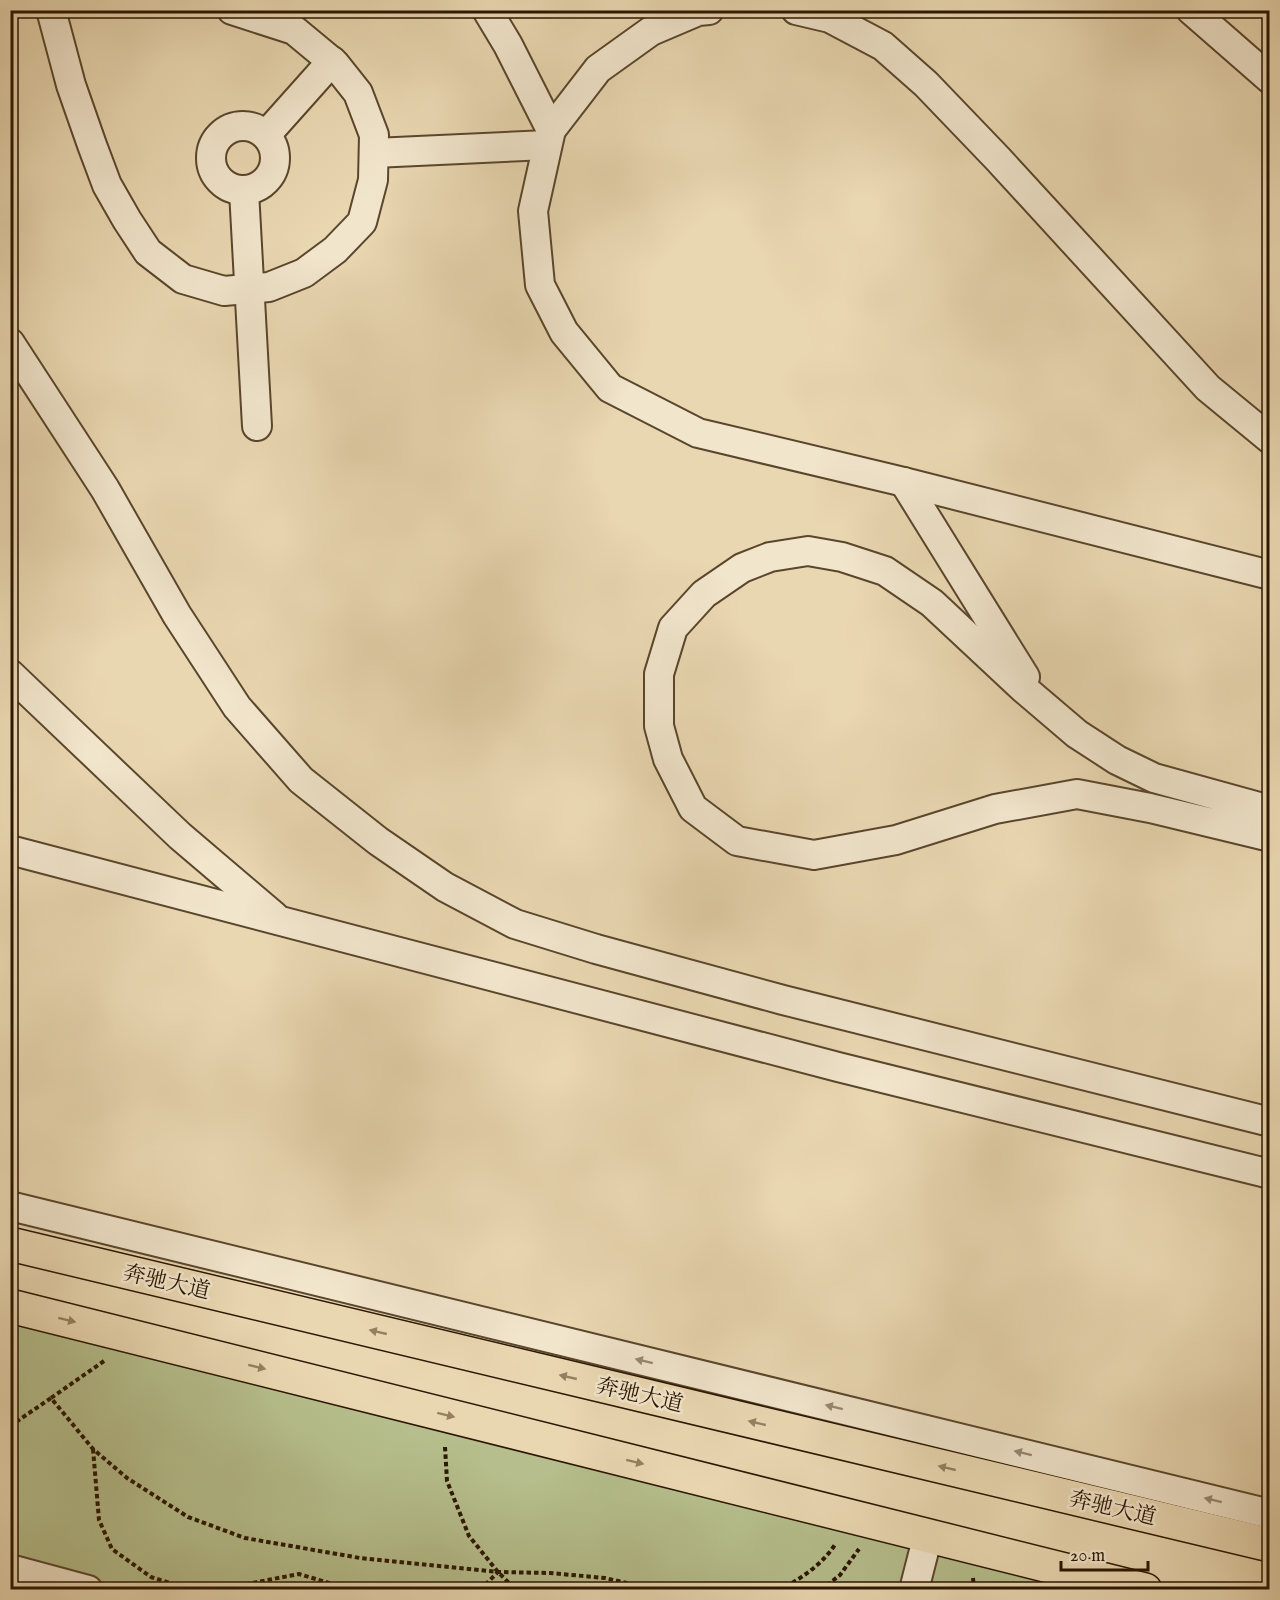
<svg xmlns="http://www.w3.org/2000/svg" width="1280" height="1600" font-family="'IM FELL English','Noto Serif SC',serif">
  <rect width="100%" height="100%" fill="#e9d7b1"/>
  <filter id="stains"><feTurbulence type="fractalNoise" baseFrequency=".00333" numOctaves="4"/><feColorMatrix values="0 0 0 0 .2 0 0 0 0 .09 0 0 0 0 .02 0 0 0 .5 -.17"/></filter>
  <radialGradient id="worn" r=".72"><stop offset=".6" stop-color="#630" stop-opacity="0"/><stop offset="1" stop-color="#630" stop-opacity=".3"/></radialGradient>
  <!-- green -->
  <polygon fill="#b5be8c" stroke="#706a46" stroke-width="1.5" points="11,1306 1145,1590 11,1590"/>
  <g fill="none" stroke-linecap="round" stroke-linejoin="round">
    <!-- minor casing -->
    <g stroke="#5a462c" stroke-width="32">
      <g id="minor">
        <polyline points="51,10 71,85 92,145 107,185 127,220 148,252 183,279 224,291 269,287 304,273 335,250 362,222 373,180 374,135 358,93 335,64 294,30 232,10"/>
        <polyline points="487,10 508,45 551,130"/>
        <polyline points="709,10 698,11 651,31 598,69 551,130 533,211 540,285 564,332 610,388 698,433 904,482 1270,575"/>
        <polyline points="796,10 830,18 883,46 926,84 998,159 1208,388 1270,439"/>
        <polyline points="1191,10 1270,79"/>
        <circle cx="243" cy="158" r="32"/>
        <polyline points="266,135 332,61"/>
        <polyline points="374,153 547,145"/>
        <polyline points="244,191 257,426"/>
        <polyline points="10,343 105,489 177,615 237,707 301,780 378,841 445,887 515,924 596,949 783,1000 1270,1122"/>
        <polyline points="904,482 1025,677"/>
        <polyline points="10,674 180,836 274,916"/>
        <polyline points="1270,810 1154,778 1117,760 1077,734 1023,688 932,603 885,571 842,557 808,551 770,557 742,568 704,594 673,628 659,674 659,726 668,759 693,808 737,841 814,855 896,840 995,809 1077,794 1150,808 1270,837"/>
        <polyline points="10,850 838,1067 1270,1174"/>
        <polyline points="10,1206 1270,1514"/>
        <polyline points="10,1569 88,1590"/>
        <polyline points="914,1590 928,1535"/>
      </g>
    </g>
    <!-- major casing -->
    <g stroke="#2b1600" stroke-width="36">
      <g id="major">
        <polyline points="10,1244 1270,1545"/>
        <polyline points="10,1306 1145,1590"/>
      </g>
    </g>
    <!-- path -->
    <g stroke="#2b1600" stroke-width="4" stroke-dasharray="4.5 3" stroke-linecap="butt">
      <polyline points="104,1361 51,1398 93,1449 127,1478 188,1517 245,1538 360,1558 498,1572 550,1573 605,1578 657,1590"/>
      <polyline points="10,1426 51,1398"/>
      <polyline points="445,1447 447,1481 469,1536 498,1572 516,1590"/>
      <polyline points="93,1449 99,1520 112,1549 151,1577 192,1590"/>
      <polyline points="973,1578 974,1590"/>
      <polyline points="216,1590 299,1574 339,1586 345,1590"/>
      <polyline points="480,1590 497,1573"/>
      <path d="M779,1590c22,-11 44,-26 57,-47"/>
      <polyline points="821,1590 840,1575 859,1549"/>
    </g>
    <!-- minor -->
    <use href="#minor" stroke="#f1e5cc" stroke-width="28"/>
    <!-- major -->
    <use href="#major" stroke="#e9d7b1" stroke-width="33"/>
  </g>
  <!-- one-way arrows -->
  <defs><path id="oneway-solid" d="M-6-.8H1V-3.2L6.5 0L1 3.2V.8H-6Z" transform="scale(1.5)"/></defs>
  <g fill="#948061">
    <use href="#oneway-solid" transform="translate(67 1320) rotate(14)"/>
    <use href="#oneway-solid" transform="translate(378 1332) rotate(-167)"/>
    <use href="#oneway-solid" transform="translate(257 1367) rotate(14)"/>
    <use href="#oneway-solid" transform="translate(568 1377) rotate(-167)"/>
    <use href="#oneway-solid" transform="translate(446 1415) rotate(14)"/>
    <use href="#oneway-solid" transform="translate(757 1423) rotate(-167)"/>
    <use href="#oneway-solid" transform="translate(635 1462) rotate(14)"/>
    <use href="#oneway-solid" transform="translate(947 1468) rotate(-167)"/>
  </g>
  <g fill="#988870">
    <use href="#oneway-solid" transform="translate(644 1361) rotate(-166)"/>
    <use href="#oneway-solid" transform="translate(834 1407) rotate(-166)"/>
    <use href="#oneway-solid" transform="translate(1023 1453) rotate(-166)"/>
    <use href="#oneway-solid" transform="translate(1213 1500) rotate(-166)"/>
  </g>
  <g text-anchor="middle" stroke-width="5" stroke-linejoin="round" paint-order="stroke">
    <!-- street labels -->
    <g font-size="22" fill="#2b1600" stroke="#f1e5cc">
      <text transform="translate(167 1281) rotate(13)" y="8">奔驰大道</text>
      <text transform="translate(640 1394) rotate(13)" y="8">奔驰大道</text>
      <text transform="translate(1113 1507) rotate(13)" y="8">奔驰大道</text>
    </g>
  </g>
  <!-- margin -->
  <rect width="1280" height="1600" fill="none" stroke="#e9d7b1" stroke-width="36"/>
  <rect x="12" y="12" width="1256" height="1576" fill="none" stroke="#2b1600" stroke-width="3"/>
  <rect x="18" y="18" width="1244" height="1564" fill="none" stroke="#2b1600" stroke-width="1.5"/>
  <!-- scale -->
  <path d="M1061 1561v9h87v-9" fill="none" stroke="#2b1600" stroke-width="3"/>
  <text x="1070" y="1561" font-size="18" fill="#2b1600" stroke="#f1e5cc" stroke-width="4.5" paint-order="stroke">20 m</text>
  <rect width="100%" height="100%" filter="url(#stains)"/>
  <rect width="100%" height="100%" fill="url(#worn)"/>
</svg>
